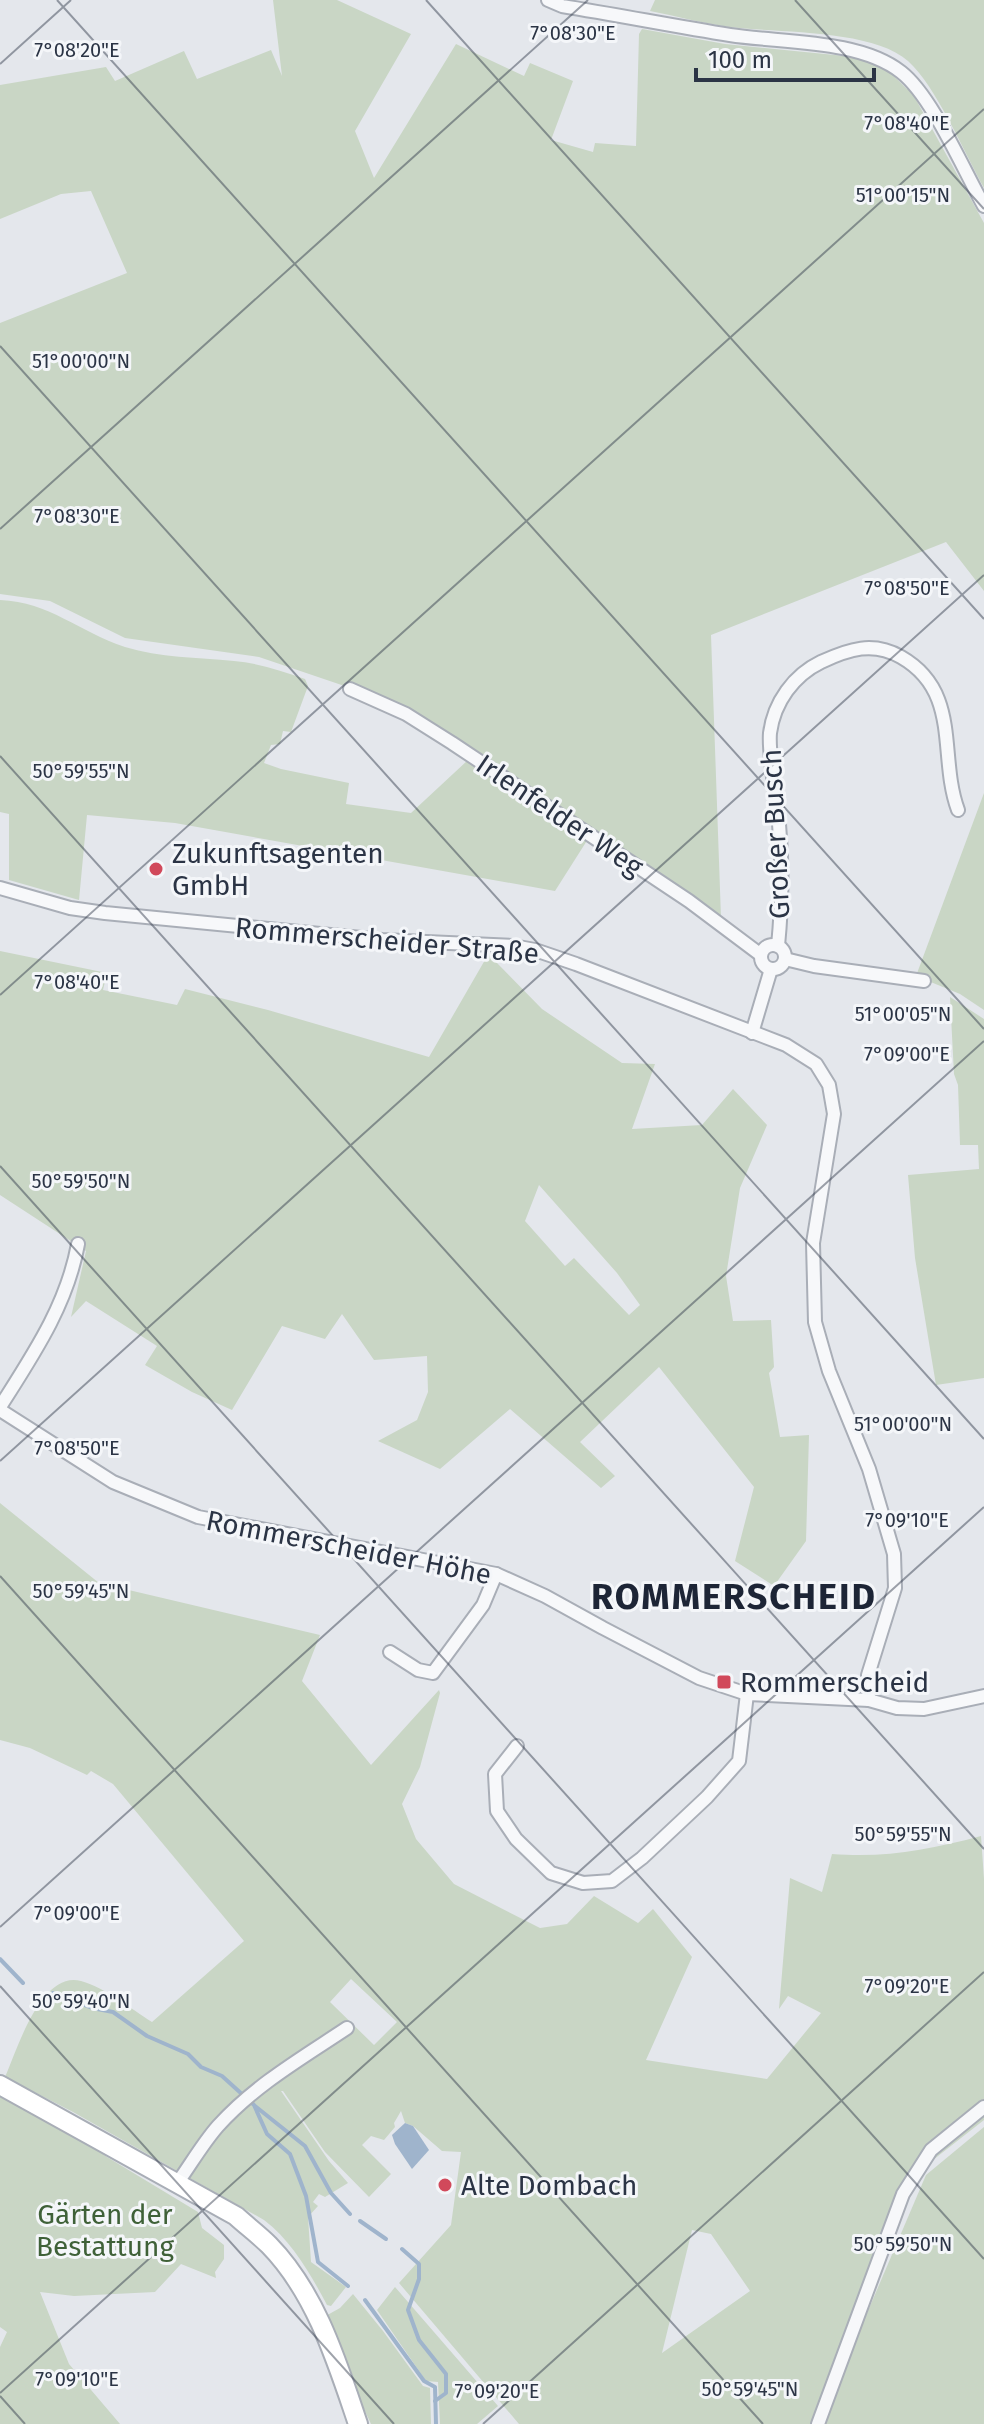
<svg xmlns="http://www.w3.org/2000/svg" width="984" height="2424" font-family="'Fira Sans',sans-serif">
  <rect width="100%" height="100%" fill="#e4e7ec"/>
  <!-- green -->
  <g fill="#c9d6c5" fill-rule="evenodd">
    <polygon points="273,0 337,0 411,34 355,131 374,178 456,44 524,76 530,63 573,81 551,140 593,152 595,143 636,146 639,34 642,29 725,44 855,57 885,67 907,89 909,87 984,223 984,591 946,542 711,635 721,918 518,781 374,696 259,657 125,638 50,601 0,594 0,323 127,273 91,191 61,194 0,219 0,85 106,67 115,81 184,51 197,79 271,50 282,76"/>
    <path d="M655,0h329v188c-19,-34 -48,-102 -76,-127 -36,-32 -131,-28 -179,-34 -27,-4 -53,-11 -79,-16z"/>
    <path d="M0,600c50,2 79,32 125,47 35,11 72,10 109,14 24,2 48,10 71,18l3,7 -17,46 -8,-1 -3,13 -9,1 -7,18 17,6 68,14 -3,21 65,9 57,-53 120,79 -33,52 -380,-68 -88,-8 -8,85 -70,-20v-66l-9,-2z"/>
    <polygon points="984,793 984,1010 960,994 916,976"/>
    <path d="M0,951l107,22 -4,17 74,15 8,-16 83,21 161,47 60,-104h6l2,10 45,46 80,54 33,1 -23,65 70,-4 31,-36 34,36 -27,63 -14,88 7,45 38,-1 3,47 -5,6 11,64 29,-2 -3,106 -32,45 -39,-25 19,-74 -95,-120 -79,75 35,34 -14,12 -91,-79 -70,60 -62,-28 39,-21 11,-28 -1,-36 -53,4 -32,-46 -17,25 -43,-13 -50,84 -40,-18 -47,-27 12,-19 -71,-45 -15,16 15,-66 -86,-56zM539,1185l78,88 23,32 -11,10 -55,-57 -9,8 -40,-45z"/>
    <polygon points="950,997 984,1019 984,1378 936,1385 915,1258 908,1175 979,1169 978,1145 960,1145 958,1085 954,1074"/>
    <path d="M0,1503l99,80 221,52 -18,46 69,84 68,-75 1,3 -20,74 -18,37 14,35 38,45 86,44 27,-4 27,-28 44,27 15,-14 39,48 -46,103 121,19 54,-66 -33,-17 -9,13 11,-131 32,14 10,-38c55,4 96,-4 149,-18l3,43v241l-83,65 -45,132 -44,107h-293l-120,-141 52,-58 10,-73 -19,-1 -29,-25 -8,-3 -4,-12 -7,12 1,4 -11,13 -13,-4 -9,9 29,29 -22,23 -44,-45 -42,-61h-2l48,70 19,22 -23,14 -6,-3 -6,8 5,4 -10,11 3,45 35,25 -15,19 -4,-1c-16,-30 -35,-64 -63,-85l-191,-108 -68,-35c12,-27 36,-107 76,-96 25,7 50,28 71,41l92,-81 -131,-157 -22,-13 -4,4 -57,-27 -30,-8zM351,1979l46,43 -23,23 -44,-43zM692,2230l19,4 39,57 -88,62z"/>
    <polygon points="0,2094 69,2130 107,2157 198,2212 202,2228 224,2245 224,2259 215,2272 216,2278 181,2264 155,2292 74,2296 40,2292 69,2364 120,2424 0,2424 0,2347 7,2332 0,2327"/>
    <polygon points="984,2127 984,2424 824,2424 835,2388 926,2175"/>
    <polygon points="395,2287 498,2406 477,2424 440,2424 438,2382 426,2381 377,2310"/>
    <polygon points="353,2294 383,2331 423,2386 430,2388 431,2424 371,2424 322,2318 340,2308"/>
  </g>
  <!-- water -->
  <polygon fill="#9fb4cc" points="405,2123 413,2126 429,2150 412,2169 395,2144 392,2135"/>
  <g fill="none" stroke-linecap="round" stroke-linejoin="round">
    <!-- stream -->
    <g stroke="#9fb4cc" stroke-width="4">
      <polyline points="0,1959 23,1983"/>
      <polyline points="53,1993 92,2008 113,2012 147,2036 188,2054 201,2067 222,2076 254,2105 267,2134 290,2154 306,2196 318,2262 348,2286"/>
      <polyline points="255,2106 305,2146 331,2193 350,2214"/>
      <polyline points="360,2221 386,2239"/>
      <polyline points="402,2249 419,2264 419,2279 408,2310 419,2340 446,2374 446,2393 435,2401"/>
      <polyline points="365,2300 424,2381 435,2387 436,2424"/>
    </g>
    <!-- street casing -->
    <g stroke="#a9aeb7" stroke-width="16">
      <g id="street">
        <path d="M548,0l14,6c56,9 112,20 168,29 51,8 129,4 171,37 31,24 62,97 83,134"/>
        <polyline points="350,689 406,714 452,743 689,901 761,955"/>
        <polyline points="0,888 70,908 105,913 382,940 513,946 535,950 576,964 786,1045 816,1064 829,1085 834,1114 813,1243 815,1322 829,1371 869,1469 894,1554 895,1588 868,1675 869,1700"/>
        <circle cx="773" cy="957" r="12"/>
        <path d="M778,946c4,-41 5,-81 1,-122 -2,-23 -11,-70 -9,-91 4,-31 24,-58 51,-71 28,-13 52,-21 80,-5 61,35 37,99 57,153"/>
        <polyline points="785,959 814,966 924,981"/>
        <polyline points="752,1033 771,969"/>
        <path d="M0,1407c33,-52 67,-102 78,-163"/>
        <polyline points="0,1410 113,1482 198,1517 496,1574 545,1596 603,1628 699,1678 747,1694 869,1700 897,1708 924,1709 984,1696"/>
        <polyline points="390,1652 418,1670 433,1673 483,1605 496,1574"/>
        <polyline points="517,1746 495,1774 497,1811 516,1839 551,1873 583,1883 612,1881 642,1858 707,1797 739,1761 747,1694"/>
        <path d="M178,2182c13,-18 25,-39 40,-56 37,-41 84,-68 129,-98"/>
        <polyline points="818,2424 903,2194 931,2150 984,2107"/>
      </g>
    </g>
    <!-- secondary casing -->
    <g stroke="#a9aeb7" stroke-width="22">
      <path id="secondary" d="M0,2085l236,131c11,10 23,19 33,29 47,48 68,117 89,179"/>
    </g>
    <!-- street -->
    <use href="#street" stroke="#f7f8fa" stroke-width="12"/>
    <!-- secondary -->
    <use href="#secondary" stroke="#fff" stroke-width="18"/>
  </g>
  <!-- ticks -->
  <path fill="none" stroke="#2b3445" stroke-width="2" stroke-opacity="0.45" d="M57,0l927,1029M426,0l558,619M795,0l189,209M0,64l71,-64M0,346l984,1093M0,529l588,-529M0,756l984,1093M0,995l984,-886M0,1166l984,1093M0,1461l984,-886M0,1576l763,848M0,1927l984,-886M0,1986l394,438M0,2393l984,-886M0,2396l25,28M483,2424l501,-452"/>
  <!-- markers -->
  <g fill="#d1495b" stroke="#f4f6f9" stroke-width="3">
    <circle cx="156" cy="869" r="8"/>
    <rect x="716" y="1674" width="16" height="16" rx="4"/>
    <circle cx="445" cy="2185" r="8"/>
  </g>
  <g text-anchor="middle" stroke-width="6" stroke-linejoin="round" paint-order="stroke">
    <!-- street labels -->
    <g font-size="28" fill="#2b3445" stroke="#f4f6f9">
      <text transform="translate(560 815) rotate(34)" y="10">Irlenfelder Weg</text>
      <text transform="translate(775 834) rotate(-93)" y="10">Großer Busch</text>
      <text transform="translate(387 940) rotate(5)" y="10">Rommerscheider Straße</text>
      <text transform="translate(349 1547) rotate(11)" y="10">Rommerscheider Höhe</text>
    </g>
    <!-- poi labels -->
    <g font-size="28" fill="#2b3445" stroke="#f4f6f9" text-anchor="start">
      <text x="172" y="863">Zukunftsagenten<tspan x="172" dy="32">GmbH</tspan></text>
      <text x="740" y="1692">Rommerscheid</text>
      <text x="461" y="2195">Alte Dombach</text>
    </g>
    <!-- park labels -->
    <g font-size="28" fill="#3f6138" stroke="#f4f6f9">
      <text x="105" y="2224">Gärten der<tspan x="105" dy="32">Bestattung</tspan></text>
    </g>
    <!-- district labels -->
    <g font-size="36" font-weight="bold" letter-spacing="2" fill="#1d2536" stroke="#f4f6f9">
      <text x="734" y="1609">ROMMERSCHEID</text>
    </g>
  </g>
  <g font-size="20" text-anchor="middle" fill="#2b3445" stroke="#f4f6f9" stroke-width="6" stroke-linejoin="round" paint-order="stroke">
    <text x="573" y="40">7°08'30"E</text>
    <text x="77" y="57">7°08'20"E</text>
    <text x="907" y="130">7°08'40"E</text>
    <text x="903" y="202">51°00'15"N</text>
    <text x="81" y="368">51°00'00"N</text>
    <text x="77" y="523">7°08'30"E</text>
    <text x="907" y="595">7°08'50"E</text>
    <text x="81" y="778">50°59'55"N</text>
    <text x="77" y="989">7°08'40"E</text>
    <text x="903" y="1021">51°00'05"N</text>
    <text x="907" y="1061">7°09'00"E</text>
    <text x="81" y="1188">50°59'50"N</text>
    <text x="903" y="1431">51°00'00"N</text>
    <text x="77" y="1455">7°08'50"E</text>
    <text x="907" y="1527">7°09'10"E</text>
    <text x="81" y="1598">50°59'45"N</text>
    <text x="903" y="1841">50°59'55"N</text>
    <text x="77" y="1920">7°09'00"E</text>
    <text x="907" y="1993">7°09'20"E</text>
    <text x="81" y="2008">50°59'40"N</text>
    <text x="903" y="2251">50°59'50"N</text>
    <text x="77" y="2386">7°09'10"E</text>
    <text x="750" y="2396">50°59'45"N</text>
    <text x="497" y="2398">7°09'20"E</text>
  </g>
  <!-- scale -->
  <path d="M696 68v12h178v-12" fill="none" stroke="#2b3445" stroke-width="4"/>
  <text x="708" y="68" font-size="24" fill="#2b3445" stroke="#f4f6f9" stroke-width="6" paint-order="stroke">100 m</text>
</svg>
